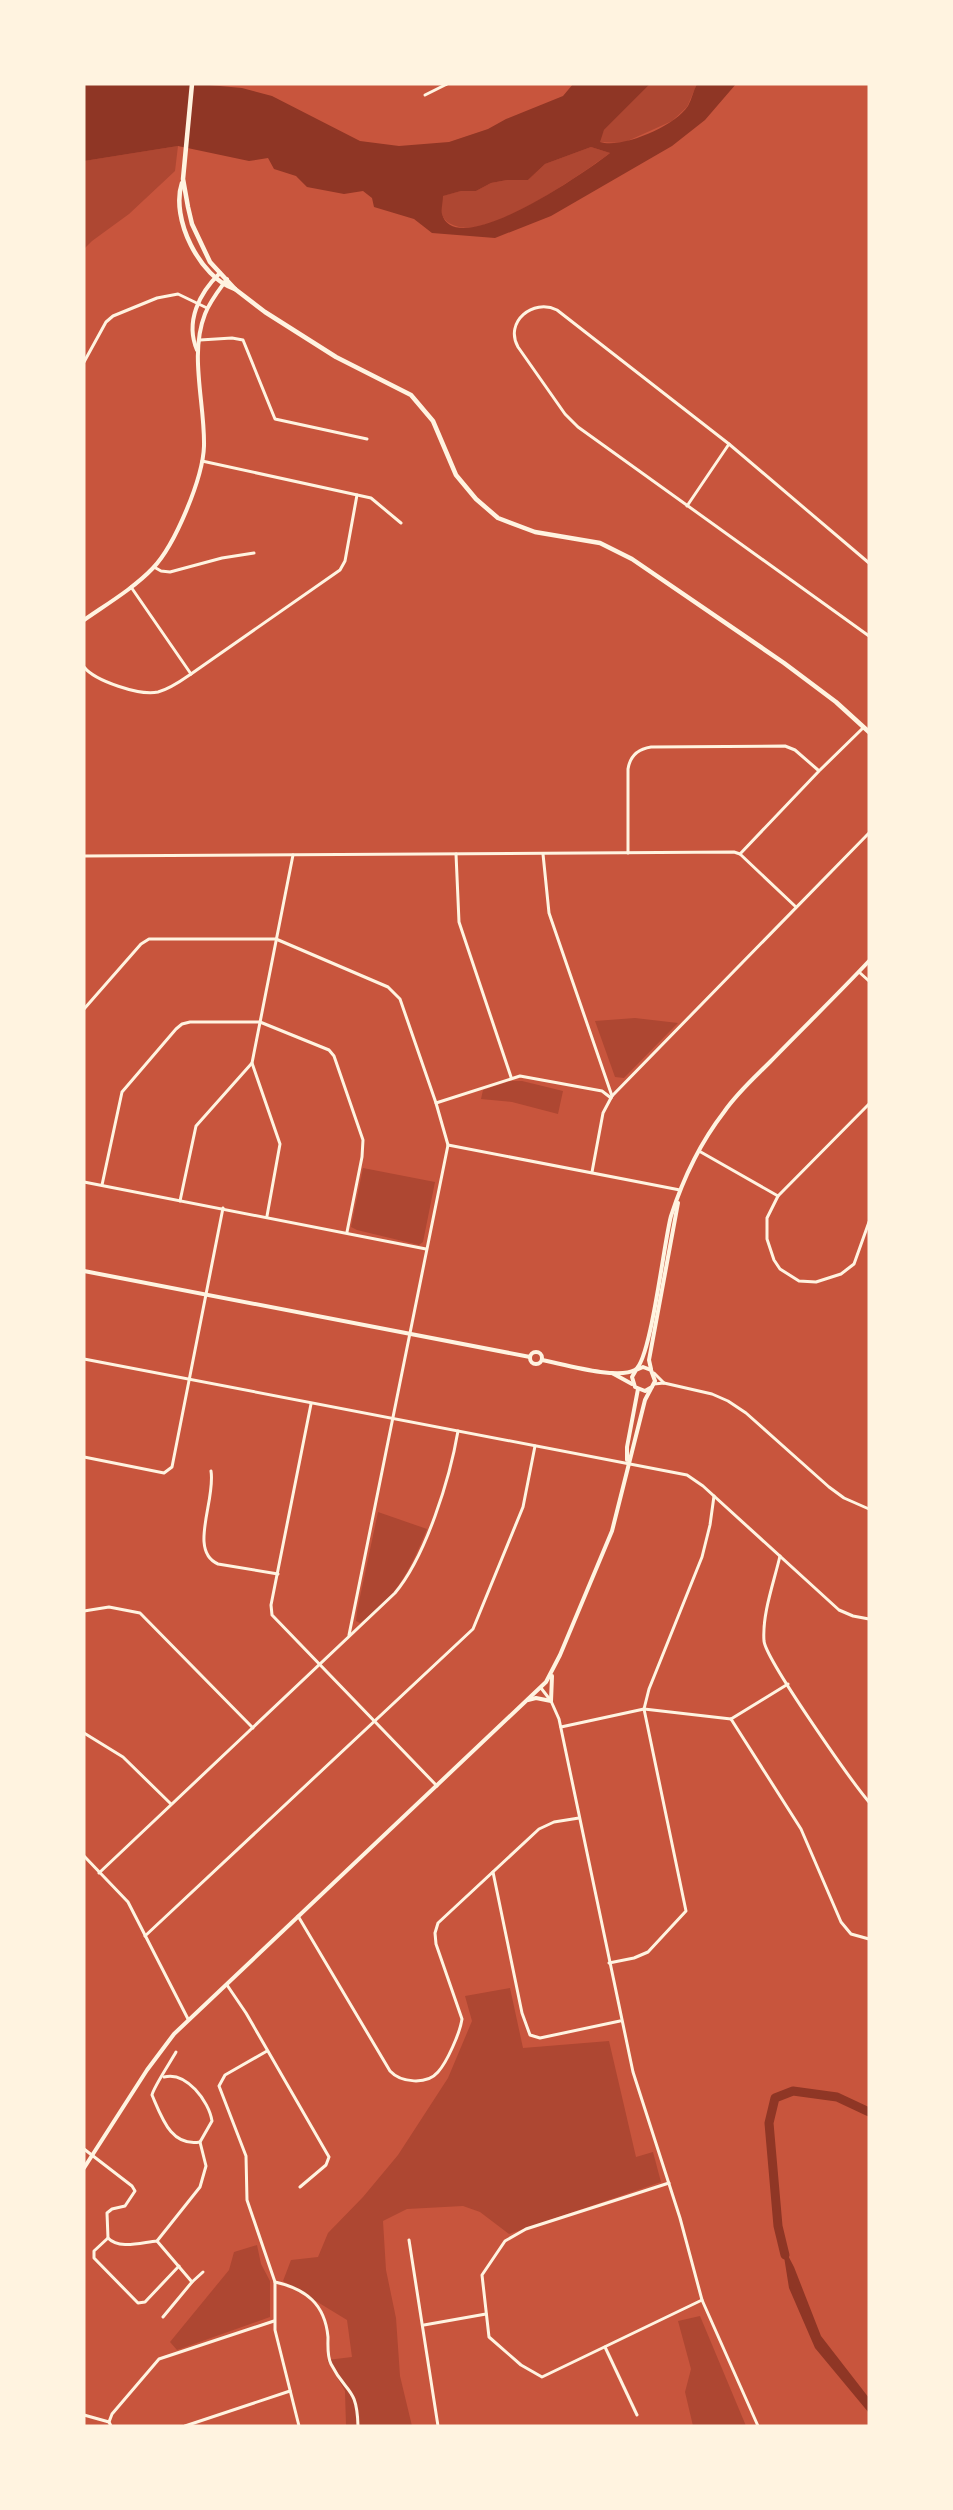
<svg xmlns="http://www.w3.org/2000/svg" width="953" height="2510" font-family="'Space Grotesk',sans-serif">
  <rect width="100%" height="100%" fill="#c8553d"/>
  <!-- green -->
  <g fill="#ae4732">
    <polygon points="650,84 697,84 687,107 672,121 623,143 599,142 604,130"/>
    <polygon points="178,146 175,171 129,214 92,241 84,249 84,161"/>
    <path d="M591,147l19,6c-29,21 -120,86 -154,73 -6,-2 -12,-5 -14,-12 -1,-5 0,-13 0,-18l19,-5h15l15,-8 16,-3h21l17,-16z"/>
    <polygon points="635,1018 678,1023 624,1078 615,1077 595,1021"/>
    <polygon points="510,1081 522,1081 563,1091 558,1114 512,1102 481,1099 483,1090"/>
    <polygon points="363,1168 435,1182 423,1242 419,1245 357,1230 351,1227"/>
    <path d="M378,1512l49,17c-16,39 -31,70 -67,94l-4,-2 1,-10z"/>
    <polygon points="510,1988 523,2048 609,2041 636,2157 653,2152 661,2182 509,2234 480,2212 463,2206 407,2209 383,2221 386,2270 396,2318 400,2376 412,2426 346,2426 345,2391 327,2360 352,2357 347,2320 283,2281 291,2260 318,2257 328,2233 363,2197 398,2155 448,2078 472,2021 465,1996"/>
    <polygon points="257,2245 261,2264 270,2281 270,2317 177,2350 170,2342 229,2270 234,2252"/>
    <polygon points="700,2316 746,2426 693,2426 685,2392 691,2369 678,2321"/>
  </g>
  <!-- water -->
  <g fill="#8f3625" fill-rule="evenodd">
    <path d="M84,84h114l44,4 30,8 88,45 39,5 50,-4 39,-13 18,-10 57,-23 10,-12h77l-46,46 -4,12c22,7 75,-16 88,-36 4,-7 5,-15 9,-22h39l-31,36 -33,26 -121,70 -56,22 -63,-5 -18,-14 -40,-12 -2,-9 -9,-7 -19,3 -37,-7 -11,-11 -22,-7 -6,-11 -19,3 -71,-15 -94,15zM591,147l19,6c-20,16 -154,110 -168,61 -1,-5 1,-13 1,-18l18,-5h15l15,-8 16,-3h21l17,-16z"/>
    <polygon points="782,2244 794,2267 821,2336 869,2398 869,2413 815,2348 789,2288"/>
  </g>
  <g fill="none" stroke-linecap="round" stroke-linejoin="round">
    <!-- river -->
    <polyline stroke="#8f3625" stroke-width="9" points="785,2255 778,2226 769,2123 775,2098 793,2091 837,2097 869,2112"/>
    <!-- minor -->
    <g stroke="#fff3e0" stroke-width="3">
      <polyline points="425,95 447,84"/>
      <polyline points="200,340 232,338 243,340 275,419 367,439"/>
      <polyline points="84,362 106,322 113,316 157,298 178,294 207,308"/>
      <polyline points="202,461 371,498 401,523"/>
      <polyline points="687,506 729,444"/>
      <path d="M869,563l-140,-119 -172,-134c-24,-12 -53,12 -39,37l47,67 13,13 291,209"/>
      <polyline points="154,567 161,571 170,572 222,558 254,553"/>
      <polyline points="131,587 191,674"/>
      <path d="M84,667c11,14 56,29 74,25 12,-3 23,-11 33,-18l149,-104 5,-9 12,-66"/>
      <path d="M628,853v-84c2,-13 10,-20 23,-22l134,-1 10,4 23,20"/>
      <polyline points="456,854 459,922 511,1077"/>
      <polyline points="543,854 549,913 612,1096"/>
      <polyline points="740,854 796,907"/>
      <polyline points="84,856 734,852 740,854 819,771 864,727"/>
      <polyline points="859,972 869,981"/>
      <polyline points="84,1009 141,944 149,939 276,939 388,987 400,999 436,1103 448,1145 349,1635"/>
      <polyline points="436,1103 520,1076 602,1091 611,1098"/>
      <polyline points="869,1104 778,1196 767,1218 767,1239 774,1260 780,1269 799,1281 816,1282 841,1274 854,1264 869,1222"/>
      <polyline points="448,1145 680,1190"/>
      <polyline points="699,1151 778,1196"/>
      <polyline points="592,1172 603,1113 612,1096 869,833"/>
      <polyline points="84,1182 426,1249"/>
      <polyline points="102,1185 122,1092 176,1029 182,1024 190,1022 260,1022 329,1050 334,1056 363,1140 362,1157 347,1232"/>
      <polyline points="180,1201 196,1126 252,1063"/>
      <polyline points="267,1216 280,1144 252,1063 293,855"/>
      <polyline points="84,1359 687,1475 703,1486 839,1610 853,1616 869,1619"/>
      <polyline points="654,1373 664,1383"/>
      <polyline points="654,1384 664,1383 712,1394 728,1401 746,1413 829,1487 844,1498 869,1509"/>
      <polyline points="311,1404 271,1605 272,1615 437,1786"/>
      <polyline points="84,1457 164,1473 172,1467 223,1208"/>
      <path d="M211,1471c5,29 -23,80 7,93l60,10"/>
      <path d="M780,1556c-6,26 -18,58 -16,85 2,19 88,141 105,161"/>
      <polyline points="84,1611 109,1607 140,1613 253,1728"/>
      <polyline points="541,1688 551,1701 559,1719 633,2072 680,2218 702,2300 758,2426"/>
      <polyline points="731,1719 801,1829 841,1922 851,1934 869,1939"/>
      <polyline points="731,1719 788,1684"/>
      <polyline points="561,1727 644,1709 731,1719"/>
      <polyline points="84,1733 123,1757 171,1804"/>
      <polyline points="84,1856 128,1902 188,2019"/>
      <polyline points="493,1872 522,2013 530,2035 540,2038 620,2021"/>
      <path d="M99,1873l296,-280c31,-37 55,-115 63,-162"/>
      <path d="M298,1916l92,155c11,12 37,14 48,1 9,-10 22,-39 24,-53l-26,-75 -1,-11 3,-10 101,-94 15,-7 25,-4"/>
      <polyline points="145,1936 473,1629 523,1507 535,1446"/>
      <polyline points="609,1963 634,1958 648,1952 686,1911 644,1709 649,1689 702,1557 710,1525 714,1496"/>
      <polyline points="227,1985 246,2013 329,2157 326,2165 300,2187"/>
      <polyline points="267,2051 225,2075 219,2086 246,2156 247,2200 275,2282 275,2330 299,2426"/>
      <path d="M176,2052c-5,9 -23,36 -24,43 10,23 19,52 48,47"/>
      <path d="M84,2149l48,37 3,5 -10,15 -13,3 -5,4 1,25c11,12 35,4 49,3l43,-54 6,-21 -6,-24 12,-21c-3,-20 -26,-50 -48,-44"/>
      <polyline points="669,2183 526,2229 505,2241 482,2275 489,2337 521,2365 542,2377 702,2300"/>
      <polyline points="108,2238 94,2251 94,2258 138,2303 145,2302 179,2266"/>
      <polyline points="409,2240 438,2426"/>
      <polyline points="157,2241 192,2282 163,2317"/>
      <polyline points="192,2282 203,2272"/>
      <path d="M275,2282c31,7 50,22 53,55 0,9 -1,19 3,27 15,30 26,22 27,62"/>
      <polyline points="424,2325 486,2314"/>
      <polyline points="605,2347 637,2415"/>
      <polyline points="84,2415 109,2422"/>
      <polyline points="111,2426 109,2422 112,2414 159,2359 274,2321"/>
      <polyline points="185,2426 290,2391"/>
    </g>
    <!-- tertiary -->
    <g stroke="#fff3e0" stroke-width="4">
      <path d="M197,350c-12,-28 2,-57 23,-77"/>
      <path d="M84,620c23,-16 50,-32 69,-52 22,-23 50,-90 51,-122 1,-43 -15,-91 1,-132 5,-13 14,-24 22,-35"/>
      <polyline points="84,1271 530,1357"/>
      <circle cx="536" cy="1358" r="6"/>
      <path d="M542,1360c21,4 75,20 93,10 16,-9 29,-129 36,-154 12,-37 29,-73 53,-104 13,-19 30,-34 46,-50 33,-34 67,-67 99,-101"/>
      <polyline points="651,1369 649,1360 678,1203"/>
      <polyline points="612,1373 632,1384"/>
      <polyline points="627,1460 627,1447 638,1389"/>
      <polyline points="528,1700 536,1698 551,1701 552,1676"/>
      <polyline points="84,2168 147,2070 174,2034 546,1682 560,1655 612,1531 645,1400 655,1381 651,1370 643,1367 636,1370 632,1377 635,1387 645,1391 652,1387"/>
    </g>
    <!-- primary -->
    <g stroke="#fff3e0" stroke-width="4.5">
      <polyline points="192,84 183,179 188,207 192,224 210,262 235,289 265,312 336,357 411,395 433,421 456,475 476,499 498,518 535,532 600,543 632,559 784,663 836,702 869,732"/>
      <path d="M182,183c-12,35 18,95 53,106"/>
    </g>
  </g>
  <!-- border -->
  <rect width="953" height="2510" fill="none" stroke="#fff3e0" stroke-width="171"/>
</svg>
